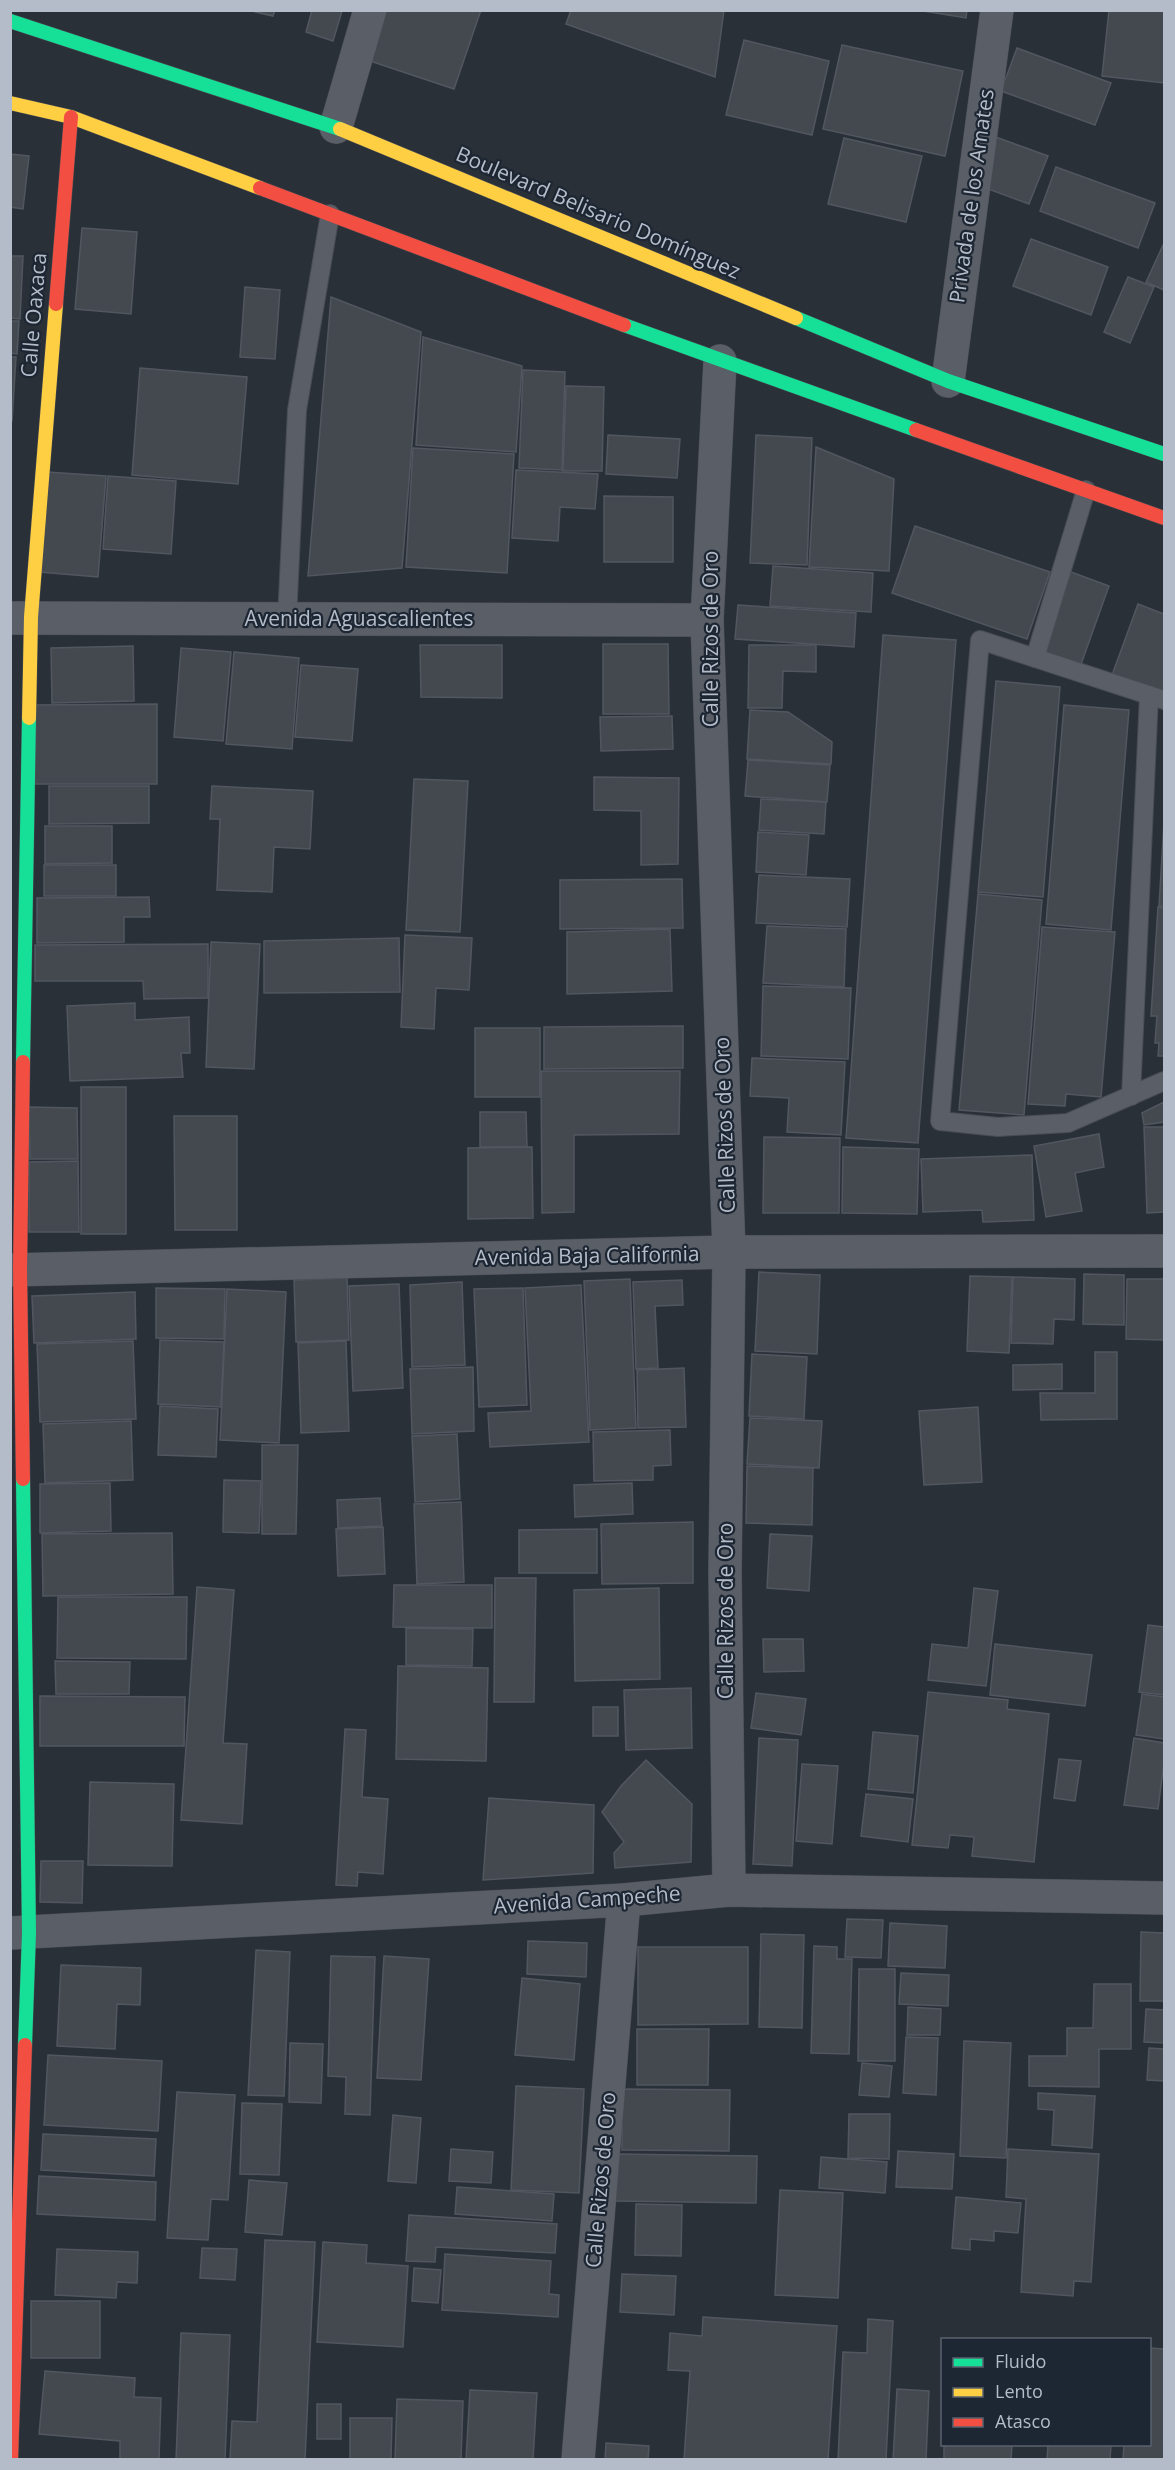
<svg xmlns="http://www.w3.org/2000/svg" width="1175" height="2470" font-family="'Open Sans',sans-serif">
  <rect width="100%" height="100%" fill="#2a3038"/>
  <!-- building -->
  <g fill="#444950" stroke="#52575f" stroke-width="1.5">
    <polygon points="247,10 275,10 273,16"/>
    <polygon points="312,10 342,11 333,41 306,32"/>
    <polygon points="380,10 481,10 454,89 364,59"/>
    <polygon points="571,10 724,10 715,77 566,24"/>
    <polygon points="917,10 967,10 966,18"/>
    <polygon points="1109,10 1164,10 1164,83 1102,76"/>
    <polygon points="744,40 829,61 812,135 726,115"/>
    <polygon points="842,45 963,71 945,156 823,129"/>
    <polygon points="1017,48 1111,83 1095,125 1001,91"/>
    <polygon points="993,136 1048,156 1029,204 983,187"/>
    <polygon points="844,138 922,156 906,222 828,204"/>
    <polygon points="10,154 29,156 23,209 10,207"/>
    <polygon points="1056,167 1155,203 1138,248 1040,211"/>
    <polygon points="82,228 137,232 131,314 75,309"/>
    <polygon points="1031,239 1108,267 1091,315 1013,286"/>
    <polygon points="1164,243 1164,290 1146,282"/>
    <polygon points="10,256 23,256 20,319 10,318"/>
    <polygon points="1128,277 1154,287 1130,343 1104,332"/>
    <polygon points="245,287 280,290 275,359 240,357"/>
    <polygon points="331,297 421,332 402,568 308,576"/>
    <polygon points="10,321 19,321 17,354 10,353"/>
    <polygon points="423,337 522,366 516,452 416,445"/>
    <polygon points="10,357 16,357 12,421 10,421"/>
    <polygon points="140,368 247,377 238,484 132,475"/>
    <polygon points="523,370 565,372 562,470 519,468"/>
    <polygon points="566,386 604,387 602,471 563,471"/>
    <polygon points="608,435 680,439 677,478 606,474"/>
    <polygon points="756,435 812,438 807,565 750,563"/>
    <polygon points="816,447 894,479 889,571 809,567"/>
    <polygon points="413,448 514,454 507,573 406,567"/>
    <polygon points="516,470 598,474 595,509 560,507 558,541 512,538"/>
    <polygon points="47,472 106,476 98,577 39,572"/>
    <polygon points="108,476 176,481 171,554 103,549"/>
    <polygon points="604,496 673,497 673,562 604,562"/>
    <polygon points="915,526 1050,572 1027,639 892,593"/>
    <polygon points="773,566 873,573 871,612 770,606"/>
    <polygon points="1071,572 1109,586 1080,667 1041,653"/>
    <polygon points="1138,604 1164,614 1164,694 1112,675"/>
    <polygon points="738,605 856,613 854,647 735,639"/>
    <polygon points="883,635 956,640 918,1143 846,1138"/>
    <polygon points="603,644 668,644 669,714 603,714"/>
    <polygon points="420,645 502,645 502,698 421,697"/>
    <polygon points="749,645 816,645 816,672 783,671 782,708 748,708"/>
    <polygon points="133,646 134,701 52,703 51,648"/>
    <polygon points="181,648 231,652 223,741 174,737"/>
    <polygon points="234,652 299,658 292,749 226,744"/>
    <polygon points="301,665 358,669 352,741 295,737"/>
    <polygon points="996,681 1060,687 1043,897 978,892"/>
    <polygon points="157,704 157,784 35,784 36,705"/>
    <polygon points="1064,705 1129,710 1111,930 1046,924"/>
    <polygon points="750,710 788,712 832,742 831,764 747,759"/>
    <polygon points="672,716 673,749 601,751 600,717"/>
    <polygon points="748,760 830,765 827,802 745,796"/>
    <polygon points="594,777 679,778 678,864 641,865 641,811 594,810"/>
    <polygon points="414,779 468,781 460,932 406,930"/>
    <polygon points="49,786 149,786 149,823 49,824"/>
    <polygon points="212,786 313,791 310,849 274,847 272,892 217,890 220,819 210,819"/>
    <polygon points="761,799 826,802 824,834 759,830"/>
    <polygon points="1164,822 1164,906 1159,906"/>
    <polygon points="45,826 112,826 112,863 45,864"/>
    <polygon points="758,832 809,835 806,875 756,872"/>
    <rect x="44" y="865" width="72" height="31"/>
    <polygon points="759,875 850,879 847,927 756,923"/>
    <polygon points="682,879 683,928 560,929 560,880"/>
    <polygon points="978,894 1042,900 1024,1115 959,1110"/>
    <polygon points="149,897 150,917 124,917 124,942 37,943 37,898"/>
    <polygon points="1158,907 1164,908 1164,1056 1158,1056 1159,1043 1155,1043 1157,1016 1151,1016"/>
    <polygon points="767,926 846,929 844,987 763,983"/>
    <polygon points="1042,927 1115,932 1101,1097 1066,1094 1065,1106 1028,1104"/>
    <polygon points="670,929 672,991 567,994 567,932"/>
    <polygon points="405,935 472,938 469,990 436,988 434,1029 401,1027"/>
    <polygon points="399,938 400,992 264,993 264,941"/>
    <polygon points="211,942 260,944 254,1069 206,1067"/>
    <polygon points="208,944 208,998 144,999 143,981 35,981 35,945"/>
    <polygon points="763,986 851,988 848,1059 761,1056"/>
    <polygon points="135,1003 135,1020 189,1017 190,1053 181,1053 183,1077 70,1081 67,1006"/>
    <polygon points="683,1026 683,1068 544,1069 544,1027"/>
    <rect x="475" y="1028" width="65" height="69"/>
    <polygon points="752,1058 845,1062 841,1135 787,1132 789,1098 750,1096"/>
    <polygon points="541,1071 680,1071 679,1134 574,1135 574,1212 542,1213"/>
    <rect x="81" y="1087" width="45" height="147"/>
    <polygon points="1164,1102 1164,1122 1144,1125 1142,1113"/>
    <polygon points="29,1107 77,1108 78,1159 30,1159"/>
    <polygon points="480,1112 526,1112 527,1147 480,1147"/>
    <polygon points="174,1116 237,1116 237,1230 175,1230"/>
    <polygon points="1144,1127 1164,1127 1164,1212 1147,1213"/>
    <polygon points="1099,1134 1104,1167 1075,1173 1082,1211 1046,1217 1034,1146"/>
    <polygon points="764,1137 840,1138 839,1213 763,1213"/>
    <polygon points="532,1147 533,1218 468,1219 468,1148"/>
    <polygon points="843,1147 919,1149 917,1214 842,1213"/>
    <polygon points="1032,1155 1034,1220 983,1222 982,1210 923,1212 921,1159"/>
    <polygon points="78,1161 79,1232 29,1232 29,1162"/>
    <polygon points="759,1272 820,1275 817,1354 755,1351"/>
    <polygon points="1084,1274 1124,1275 1124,1325 1083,1324"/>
    <polygon points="970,1276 1012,1277 1009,1353 967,1351"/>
    <polygon points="1013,1277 1075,1279 1074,1320 1054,1319 1053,1344 1011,1343"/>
    <polygon points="347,1278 349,1340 296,1342 294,1280"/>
    <polygon points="630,1279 636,1428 590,1430 584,1281"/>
    <polygon points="1127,1279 1164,1279 1164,1340 1126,1339"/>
    <polygon points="682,1280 683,1305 655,1306 658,1368 636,1369 633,1282"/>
    <polygon points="462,1282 465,1365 412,1367 410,1285"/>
    <polygon points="399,1284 403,1388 353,1391 349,1286"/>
    <polygon points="581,1285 589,1442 490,1447 488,1413 531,1411 525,1288"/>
    <polygon points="156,1288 225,1289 224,1339 156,1338"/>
    <polygon points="523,1288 527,1405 479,1407 474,1289"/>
    <polygon points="227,1289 286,1292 279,1443 220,1440"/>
    <polygon points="135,1292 136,1339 34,1343 32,1296"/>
    <polygon points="160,1340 224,1342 221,1407 158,1404"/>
    <polygon points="133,1341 136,1419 40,1422 37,1344"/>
    <polygon points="346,1341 349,1431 301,1433 298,1343"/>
    <polygon points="1095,1352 1117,1352 1117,1419 1041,1420 1040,1393 1095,1393"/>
    <polygon points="752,1354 807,1357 804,1419 749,1416"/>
    <polygon points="1062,1364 1062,1389 1013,1390 1013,1365"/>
    <polygon points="473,1367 474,1431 412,1434 410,1369"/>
    <polygon points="684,1368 686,1427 638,1428 637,1370"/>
    <polygon points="160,1406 218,1409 216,1457 158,1455"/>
    <polygon points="978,1407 982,1482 924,1485 919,1411"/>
    <polygon points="750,1418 822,1421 819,1468 747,1464"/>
    <polygon points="131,1421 133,1480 45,1483 43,1424"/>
    <polygon points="670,1430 671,1465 653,1466 653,1480 594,1481 593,1432"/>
    <polygon points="457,1434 460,1499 415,1502 412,1436"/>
    <polygon points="262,1445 298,1445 296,1534 262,1534"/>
    <polygon points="747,1466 813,1468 812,1525 746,1523"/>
    <polygon points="224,1480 261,1481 259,1533 223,1532"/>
    <polygon points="110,1483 111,1531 40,1533 40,1484"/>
    <polygon points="632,1483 633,1514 575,1517 574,1485"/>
    <polygon points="380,1498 382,1526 338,1528 337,1500"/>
    <polygon points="461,1502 464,1582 417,1584 414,1504"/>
    <polygon points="693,1522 693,1583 602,1584 601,1524"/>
    <polygon points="383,1527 385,1574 338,1576 336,1529"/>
    <polygon points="597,1529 597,1573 519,1573 519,1530"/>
    <polygon points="172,1533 173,1594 43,1596 42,1534"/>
    <polygon points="770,1534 812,1536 809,1591 767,1588"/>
    <polygon points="495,1578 536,1578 534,1702 494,1702"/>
    <polygon points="394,1585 492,1585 492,1628 393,1627"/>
    <polygon points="197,1587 234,1590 223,1743 247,1744 242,1824 181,1820"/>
    <polygon points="659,1588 660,1679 575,1681 574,1590"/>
    <polygon points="974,1588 998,1591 986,1686 928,1680 932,1644 968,1648"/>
    <polygon points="58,1597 187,1597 186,1659 57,1658"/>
    <polygon points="1148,1625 1164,1627 1164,1695 1139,1692"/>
    <polygon points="406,1628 473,1629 472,1666 406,1665"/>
    <polygon points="763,1639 803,1639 804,1671 764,1672"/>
    <polygon points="995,1644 1092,1655 1085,1706 990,1695"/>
    <polygon points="55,1661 130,1662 129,1694 56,1694"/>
    <polygon points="398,1666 488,1668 486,1761 396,1759"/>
    <polygon points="691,1688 692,1748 626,1750 624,1690"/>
    <polygon points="928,1692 1008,1700 1007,1709 1049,1714 1034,1862 972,1856 974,1837 950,1835 948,1848 912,1845"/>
    <polygon points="756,1693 806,1699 801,1735 751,1728"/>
    <polygon points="1142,1694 1164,1697 1164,1739 1136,1735"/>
    <polygon points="40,1696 185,1697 184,1746 40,1746"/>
    <rect x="593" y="1707" width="25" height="29"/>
    <polygon points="345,1729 366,1730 362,1797 388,1799 383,1874 358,1872 357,1886 336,1885"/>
    <polygon points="873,1732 918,1736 913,1793 868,1789"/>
    <polygon points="759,1738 798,1740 792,1866 753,1864"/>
    <polygon points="1134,1738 1164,1743 1164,1762 1158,1809 1124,1805"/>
    <polygon points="1059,1759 1081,1761 1075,1801 1054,1798"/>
    <polygon points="646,1760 692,1804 691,1862 615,1868 614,1853 624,1842 602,1812 621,1786"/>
    <polygon points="802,1764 838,1766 832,1844 796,1841"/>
    <polygon points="90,1782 174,1784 172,1866 88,1865"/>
    <polygon points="866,1794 913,1799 908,1842 861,1836"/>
    <polygon points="489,1798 594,1805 593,1873 483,1880"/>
    <polygon points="41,1861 83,1861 82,1903 40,1902"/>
    <polygon points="847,1919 883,1920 881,1958 845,1957"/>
    <polygon points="890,1923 947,1926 945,1968 888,1966"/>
    <polygon points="1141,1932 1164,1933 1164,2001 1140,2001"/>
    <polygon points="761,1934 804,1935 802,2028 759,2027"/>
    <polygon points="528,1941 587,1943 586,1977 527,1974"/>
    <polygon points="814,1946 837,1947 837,1959 852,1959 849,2054 811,2053"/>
    <polygon points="638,1947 748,1947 748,2024 638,2025"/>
    <polygon points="256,1950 290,1952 284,2096 248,2095"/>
    <polygon points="331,1956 375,1957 370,2115 345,2114 346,2077 328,2076"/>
    <polygon points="384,1956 429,1959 421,2080 377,2078"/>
    <polygon points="61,1965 141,1968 140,2005 117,2004 115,2049 57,2046"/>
    <polygon points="859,1969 895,1969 895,2061 858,2061"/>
    <polygon points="901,1973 949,1975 948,2006 899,2004"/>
    <polygon points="522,1978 580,1984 574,2060 515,2055"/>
    <polygon points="1094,1984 1131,1984 1131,2049 1099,2049 1099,2087 1029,2086 1029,2056 1067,2056 1067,2028 1093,2028"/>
    <polygon points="908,2007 941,2009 940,2035 907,2035"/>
    <polygon points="1146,2009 1164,2010 1164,2043 1144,2042"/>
    <polygon points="637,2029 709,2029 708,2085 637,2085"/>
    <polygon points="906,2037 938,2038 936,2095 903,2093"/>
    <polygon points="964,2041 1011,2043 1006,2158 960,2156"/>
    <polygon points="290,2043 323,2044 321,2103 289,2102"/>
    <polygon points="1149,2048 1164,2049 1164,2081 1147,2080"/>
    <polygon points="48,2055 162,2061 158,2131 44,2125"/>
    <polygon points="862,2063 892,2066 889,2097 859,2095"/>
    <polygon points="516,2086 584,2089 579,2193 511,2190"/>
    <polygon points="622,2089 730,2090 729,2151 622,2150"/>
    <polygon points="177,2092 235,2095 228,2200 211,2199 208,2240 167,2238"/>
    <polygon points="1038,2093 1095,2096 1092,2148 1052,2145 1054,2110 1038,2109"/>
    <polygon points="242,2103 282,2104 279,2175 240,2174"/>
    <polygon points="849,2114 890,2114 889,2159 848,2158"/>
    <polygon points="393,2115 421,2118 416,2183 388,2181"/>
    <polygon points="43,2134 156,2139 154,2176 41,2170"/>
    <polygon points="451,2149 493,2152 491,2183 449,2181"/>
    <polygon points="1008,2149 1099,2154 1091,2282 1074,2281 1073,2296 1021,2292 1026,2199 1006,2197"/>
    <polygon points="898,2151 954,2154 952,2189 896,2187"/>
    <polygon points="616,2154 757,2156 756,2203 615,2201"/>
    <polygon points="821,2157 887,2162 885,2193 819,2188"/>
    <polygon points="39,2176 156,2182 155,2220 37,2214"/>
    <polygon points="249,2180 287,2183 282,2235 245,2232"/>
    <polygon points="457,2187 554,2194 552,2221 455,2214"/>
    <polygon points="780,2190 843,2193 838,2298 775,2295"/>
    <polygon points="956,2197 1021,2203 1018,2233 994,2231 994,2241 970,2239 970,2250 952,2248"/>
    <polygon points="636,2204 682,2205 681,2256 635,2255"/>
    <polygon points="409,2215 557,2224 555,2253 436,2247 435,2262 406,2261"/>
    <polygon points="265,2240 315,2242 305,2460 230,2460 232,2421 257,2422"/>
    <polygon points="323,2242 367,2245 366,2263 408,2266 403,2347 317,2342"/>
    <polygon points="202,2248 237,2249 235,2280 200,2278"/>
    <polygon points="57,2249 138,2252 137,2283 117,2282 116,2298 55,2295"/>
    <polygon points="445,2254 551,2261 549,2294 559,2295 558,2317 442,2310"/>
    <polygon points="414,2268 441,2270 438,2303 412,2301"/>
    <polygon points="622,2274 676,2276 674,2315 620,2312"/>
    <rect x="31" y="2301" width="69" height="57"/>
    <polygon points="703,2317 837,2326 828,2460 684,2460 690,2371 668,2370 670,2333 702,2336"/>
    <polygon points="868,2319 893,2321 886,2460 838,2460 843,2352 867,2353"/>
    <polygon points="181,2333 230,2335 225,2460 176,2460"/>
    <polygon points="1150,2348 1164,2349 1164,2460 1123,2460 1124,2444 1150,2444"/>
    <polygon points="45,2371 135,2378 134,2397 161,2398 159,2460 120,2460 120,2441 39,2434"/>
    <polygon points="897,2389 929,2391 926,2460 893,2460"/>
    <polygon points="470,2390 537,2393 533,2460 466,2460"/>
    <polygon points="397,2399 463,2401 461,2460 395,2460"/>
    <rect x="317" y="2404" width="24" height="35"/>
    <polygon points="350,2418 392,2418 391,2460 350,2460"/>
    <polygon points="606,2443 649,2446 648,2460 605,2460"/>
    <polygon points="944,2444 1012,2444 1011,2460 944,2460"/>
    <polygon points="1048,2444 1111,2444 1110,2460 1047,2460"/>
  </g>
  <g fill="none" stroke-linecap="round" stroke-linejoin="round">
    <!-- lane casing -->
    <g stroke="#484c53" stroke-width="20">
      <g id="lane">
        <polyline points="287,619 297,410 330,214"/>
        <polyline points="1035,658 1086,490"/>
        <polyline points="1164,700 980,640 940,1121 998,1127 1068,1123 1164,1081"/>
        <polyline points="1131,1096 1149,695"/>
      </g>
    </g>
    <!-- street casing -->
    <g stroke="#484c53" stroke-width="34">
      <g id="street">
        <polyline points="336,127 370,10"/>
        <polyline points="720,361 707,620 729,1252 725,1572 729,1890"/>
        <polyline points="948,381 997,10"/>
        <polyline points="10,618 707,620"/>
        <polyline points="10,1270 729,1252 1164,1251"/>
        <polyline points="10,1933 624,1900 729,1890 1164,1898"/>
        <polyline points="578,2460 624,1900"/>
      </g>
    </g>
    <!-- fast casing -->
    <g stroke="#484c53" stroke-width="15">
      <g id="fast">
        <polyline points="10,21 340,129"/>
        <polyline points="796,318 948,381 1164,454"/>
        <polyline points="624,325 916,430"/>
        <polyline points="23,1062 29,718"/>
        <polyline points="23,1479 29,1933 25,2045"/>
      </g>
    </g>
    <!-- slow casing -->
    <g stroke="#484c53" stroke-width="15">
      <g id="slow">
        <polyline points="10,103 71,117 260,188"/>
        <polyline points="340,129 796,318"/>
        <polyline points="29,718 31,617 56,304"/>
      </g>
    </g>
    <!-- jam casing -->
    <g stroke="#484c53" stroke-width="15">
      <g id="jam">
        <polyline points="260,188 624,325"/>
        <polyline points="56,304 71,117"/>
        <polyline points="916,430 1164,518"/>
        <polyline points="23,1479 20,1269 23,1062"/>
        <polyline points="11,2460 25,2045"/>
      </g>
    </g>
    <!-- lane -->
    <use href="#lane" stroke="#5a5e66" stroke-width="18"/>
    <!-- street -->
    <use href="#street" stroke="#5a5e66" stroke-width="33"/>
    <!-- fast -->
    <use href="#fast" stroke="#16e098" stroke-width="14"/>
    <!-- slow -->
    <use href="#slow" stroke="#ffcf43" stroke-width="14"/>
    <!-- jam -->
    <use href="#jam" stroke="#f24e42" stroke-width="14"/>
  </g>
  <g text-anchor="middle" stroke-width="4.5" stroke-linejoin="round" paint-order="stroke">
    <!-- street labels -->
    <g font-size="21" fill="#b4bcc9" stroke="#1d2633">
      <text transform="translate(972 196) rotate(-82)" y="7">Privada de los Amates</text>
      <text transform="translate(598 213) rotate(23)" y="7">Boulevard Belisario Domínguez</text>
      <text transform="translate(34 315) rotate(-85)" y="7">Calle Oaxaca</text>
      <text x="359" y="626">Avenida Aguascalientes</text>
      <text transform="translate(711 639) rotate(-90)" y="7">Calle Rizos de Oro</text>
      <text transform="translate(725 1125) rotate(-92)" y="7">Calle Rizos de Oro</text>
      <text transform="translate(587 1256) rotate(-1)" y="7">Avenida Baja California</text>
      <text transform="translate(726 1611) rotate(-90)" y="7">Calle Rizos de Oro</text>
      <text transform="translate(587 1900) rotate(-4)" y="7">Avenida Campeche</text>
      <text transform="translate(601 2180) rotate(-85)" y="7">Calle Rizos de Oro</text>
    </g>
  </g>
  <!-- border -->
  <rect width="1175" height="2470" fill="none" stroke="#b4bcc9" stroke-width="24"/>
  <!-- legend -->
  <rect x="941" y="2338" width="210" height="108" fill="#1d2633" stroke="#59626f" stroke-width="1.5"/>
  <rect x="953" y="2358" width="30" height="9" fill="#16e098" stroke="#59626f" stroke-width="1.5"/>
  <text x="995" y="2368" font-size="18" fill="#b4bcc9">Fluido</text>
  <rect x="953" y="2388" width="30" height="9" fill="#ffcf43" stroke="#59626f" stroke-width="1.5"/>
  <text x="995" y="2398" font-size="18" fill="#b4bcc9">Lento</text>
  <rect x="953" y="2418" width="30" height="9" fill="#f24e42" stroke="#59626f" stroke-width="1.5"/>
  <text x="995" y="2428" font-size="18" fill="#b4bcc9">Atasco</text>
</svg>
